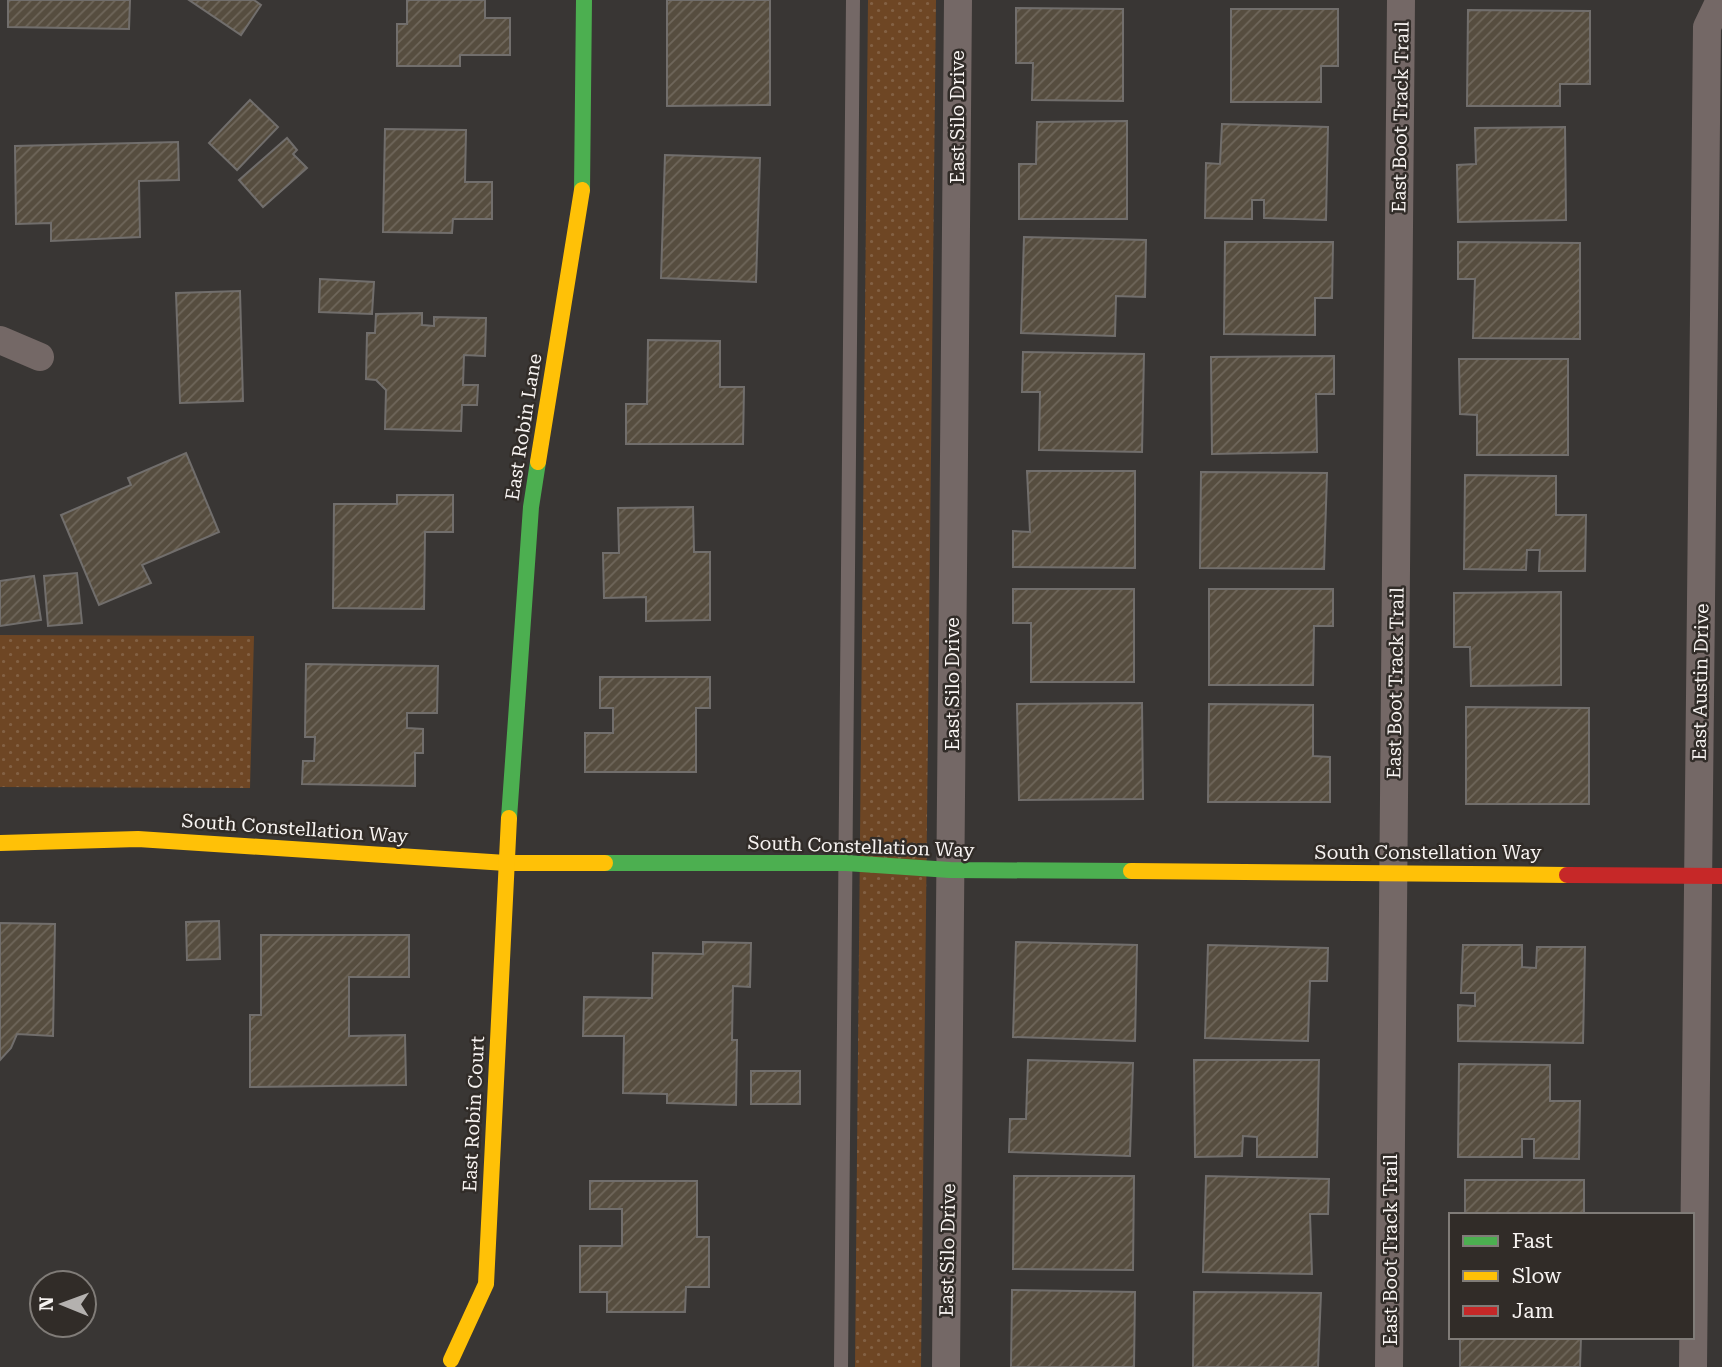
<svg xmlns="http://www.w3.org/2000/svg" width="1722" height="1367" font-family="'Roboto Serif',serif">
  <defs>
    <pattern id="park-dots" width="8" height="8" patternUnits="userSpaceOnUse" patternTransform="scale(1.75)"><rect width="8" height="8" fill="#6e4624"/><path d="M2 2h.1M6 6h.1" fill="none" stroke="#836144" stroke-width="1.8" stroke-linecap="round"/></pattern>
    <pattern id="building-hatch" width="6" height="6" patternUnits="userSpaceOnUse" patternTransform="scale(1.75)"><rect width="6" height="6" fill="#564d3f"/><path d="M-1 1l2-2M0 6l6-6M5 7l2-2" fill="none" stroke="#6f675b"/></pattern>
  </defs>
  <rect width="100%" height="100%" fill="#393634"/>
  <!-- park -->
  <g fill="url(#park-dots)">
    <polygon points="868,0 936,0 921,1367 855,1367"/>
    <polygon points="0,635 254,636 250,788 0,787"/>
  </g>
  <!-- building -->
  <g fill="url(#building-hatch)" stroke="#716e6c" stroke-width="2">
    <polygon points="8,0 130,0 129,29 8,27"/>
    <polygon points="189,0 254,0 261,5 241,35"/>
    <polygon points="407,0 485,0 485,18 510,18 510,55 460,55 460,66 397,66 397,24 407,24"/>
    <polygon points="667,0 770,0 770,105 667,106"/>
    <polygon points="1016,8 1123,9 1123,101 1032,100 1033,63 1016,63"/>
    <polygon points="1231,9 1338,9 1338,66 1321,66 1321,102 1231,102"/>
    <polygon points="1468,10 1590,11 1590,84 1560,84 1560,106 1467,106"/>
    <polygon points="250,100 278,127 237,170 209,143"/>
    <polygon points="1127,121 1127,219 1019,219 1019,164 1036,164 1037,122"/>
    <polygon points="1222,124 1328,127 1326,220 1264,218 1264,200 1252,200 1252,219 1205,218 1206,163 1220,164"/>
    <polygon points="1565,127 1566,220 1458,222 1457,165 1476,164 1475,128"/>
    <polygon points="385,129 466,130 465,182 492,182 492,219 453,219 452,233 383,232"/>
    <polygon points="287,138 297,150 293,154 307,168 263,207 239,180"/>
    <polygon points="178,142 179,180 139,181 140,237 51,241 51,223 16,224 15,146"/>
    <polygon points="665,155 760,158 756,282 661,278"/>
    <polygon points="1024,237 1146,240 1145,297 1116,296 1115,336 1021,333"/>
    <polygon points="1225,242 1333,242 1332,298 1315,298 1315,335 1224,334"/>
    <polygon points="1458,242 1580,243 1580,339 1473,338 1475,279 1458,279"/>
    <polygon points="320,279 374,282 372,314 319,312"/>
    <polygon points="240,291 243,401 180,403 176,293"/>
    <polygon points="422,313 422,325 434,326 434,317 486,318 485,356 464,355 463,385 478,385 477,405 462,405 461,431 385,429 386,390 376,380 366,379 367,333 375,333 376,314"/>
    <polygon points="648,340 720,341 720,387 744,387 743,444 626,444 626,404 647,404"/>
    <polygon points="1023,352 1144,354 1142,452 1039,450 1040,392 1022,392"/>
    <polygon points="1334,356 1334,394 1316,394 1317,452 1212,454 1211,357"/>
    <polygon points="1459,359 1568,359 1568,455 1477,455 1477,415 1460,414"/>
    <polygon points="186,453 219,532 142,565 151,583 99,605 61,515 131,485 128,478"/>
    <polygon points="1027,471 1135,471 1135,568 1013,567 1013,531 1030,532"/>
    <polygon points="1201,472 1327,473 1324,569 1200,568"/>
    <polygon points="1465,475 1556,476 1556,515 1586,515 1585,571 1539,571 1540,550 1527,550 1526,570 1464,569"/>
    <polygon points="397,495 453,495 453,532 425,532 424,609 333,608 334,504 397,504"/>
    <polygon points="693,507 694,552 710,552 710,620 646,621 646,597 604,598 603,553 619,553 618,508"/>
    <polygon points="77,573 82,623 48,626 44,576"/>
    <polygon points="34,576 41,620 0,626 0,581"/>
    <polygon points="1013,589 1134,589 1134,682 1031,682 1031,623 1013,623"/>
    <polygon points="1209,589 1333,589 1333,626 1314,626 1313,685 1209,685"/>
    <polygon points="1561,592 1561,685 1471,686 1470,647 1454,647 1454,593"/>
    <polygon points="306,664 438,666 437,713 407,713 407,728 423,729 423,753 415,753 415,786 302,784 303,761 314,761 315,737 305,737"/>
    <polygon points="600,677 710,677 710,708 696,708 696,772 585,772 585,733 613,733 613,708 600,708"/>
    <polygon points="1142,703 1143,799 1019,800 1017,704"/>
    <polygon points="1209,704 1313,705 1313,756 1330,757 1330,802 1208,802"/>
    <polygon points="1466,707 1589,708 1589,804 1466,804"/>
    <polygon points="219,921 220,959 187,960 186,922"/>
    <polygon points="0,923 55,924 53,1036 17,1034 11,1048 0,1060"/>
    <polygon points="261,935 409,935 409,977 349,977 349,1036 405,1035 406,1085 250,1087 250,1015 261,1015"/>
    <polygon points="703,942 751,943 750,987 733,986 732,1040 737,1040 736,1105 667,1103 667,1094 623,1093 624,1036 583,1036 584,997 652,998 653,953 703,954"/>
    <polygon points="1016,942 1137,945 1135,1041 1013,1037"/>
    <polygon points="1208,945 1328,948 1327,981 1310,981 1308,1041 1205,1038"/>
    <polygon points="1463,945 1522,945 1522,967 1536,968 1537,947 1585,947 1583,1043 1458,1041 1458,1005 1475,1006 1475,993 1461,993"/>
    <polygon points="1028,1060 1133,1063 1130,1156 1009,1152 1010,1119 1026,1119"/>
    <polygon points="1194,1060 1319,1060 1317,1157 1257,1157 1257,1137 1243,1136 1242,1156 1195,1157"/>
    <polygon points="1459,1064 1550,1065 1550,1101 1580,1101 1579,1159 1534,1158 1534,1139 1522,1139 1522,1157 1458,1157"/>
    <rect x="751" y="1071" width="49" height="33"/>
    <polygon points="1014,1176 1134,1176 1133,1270 1013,1269"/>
    <polygon points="1206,1176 1329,1179 1328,1214 1310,1214 1312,1274 1203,1272"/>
    <rect x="1465" y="1180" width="119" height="35"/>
    <polygon points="590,1181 697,1181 697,1237 709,1237 709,1287 686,1287 685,1312 607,1312 607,1292 580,1292 580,1246 622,1246 622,1209 590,1209"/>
    <polygon points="1012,1290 1135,1292 1134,1367 1011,1367"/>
    <polygon points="1194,1292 1321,1293 1318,1367 1193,1367"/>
    <polygon points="1460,1337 1581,1337 1580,1367 1460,1367"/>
  </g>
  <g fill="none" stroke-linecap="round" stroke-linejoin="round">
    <!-- lane -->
    <polyline stroke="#746866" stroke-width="14" points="841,1367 853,0"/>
    <!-- street -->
    <g stroke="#746866" stroke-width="28">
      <polyline points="0,340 40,357"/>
      <polyline points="946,1367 958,0"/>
      <polyline points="1389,1367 1401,0"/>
      <polyline points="1693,1367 1707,27 1720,0"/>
    </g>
    <!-- fast -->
    <g stroke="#4caf50" stroke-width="16">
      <polyline points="582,190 584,0"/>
      <polyline points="509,818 531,507 538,462"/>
      <polyline points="605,863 846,863 950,870 1131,871"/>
    </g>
    <!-- slow -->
    <g stroke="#ffc107" stroke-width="16">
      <polyline points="538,462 582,190"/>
      <polyline points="0,843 138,839 506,863 605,863"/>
      <polyline points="1131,871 1567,875"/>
      <polyline points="451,1360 486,1284 509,818"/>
    </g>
    <!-- jam -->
    <polyline stroke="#c62828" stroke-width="16" points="1567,875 1722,876"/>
  </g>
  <g text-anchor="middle" stroke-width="5" stroke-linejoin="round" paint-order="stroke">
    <!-- street labels -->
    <g font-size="19" fill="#f7f3f1" stroke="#312c28">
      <text transform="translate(957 117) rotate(-90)" y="7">East Silo Drive</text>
      <text transform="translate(1400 117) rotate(-89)" y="7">East Boot Track Trail</text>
      <text transform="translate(523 427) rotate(-81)" y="7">East Robin Lane</text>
      <text transform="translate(1700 682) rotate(-89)" y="7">East Austin Drive</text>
      <text transform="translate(1395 683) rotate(-89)" y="7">East Boot Track Trail</text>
      <text transform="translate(952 684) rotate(-90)" y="7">East Silo Drive</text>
      <text transform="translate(295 828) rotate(4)" y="7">South Constellation Way</text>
      <text transform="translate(861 846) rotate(2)" y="7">South Constellation Way</text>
      <text x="1428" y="859">South Constellation Way</text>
      <text transform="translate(473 1114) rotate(-87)" y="7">East Robin Court</text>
      <text transform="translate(947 1250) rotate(-89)" y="7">East Silo Drive</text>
      <text transform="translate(1390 1250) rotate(-90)" y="7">East Boot Track Trail</text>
    </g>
  </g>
  <!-- legend -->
  <rect x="1449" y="1213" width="245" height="126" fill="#312c28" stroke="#807c78" stroke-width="2"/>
  <rect x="1463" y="1236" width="35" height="10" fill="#4caf50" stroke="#807c78" stroke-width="2"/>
  <text x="1512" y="1248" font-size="21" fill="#f7f3f1">Fast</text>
  <rect x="1463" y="1271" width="35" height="10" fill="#ffc107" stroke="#807c78" stroke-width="2"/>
  <text x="1512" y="1283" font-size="21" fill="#f7f3f1">Slow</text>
  <rect x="1463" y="1306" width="35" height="10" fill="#c62828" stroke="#807c78" stroke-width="2"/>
  <text x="1512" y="1318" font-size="21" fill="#f7f3f1">Jam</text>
  <!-- north arrow -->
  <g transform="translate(63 1304) rotate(271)"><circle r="33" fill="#312c28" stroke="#807c78" stroke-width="2"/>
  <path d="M0-5L12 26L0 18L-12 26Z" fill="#b4b1af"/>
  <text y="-10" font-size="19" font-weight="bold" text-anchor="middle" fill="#f7f3f1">N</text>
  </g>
</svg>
